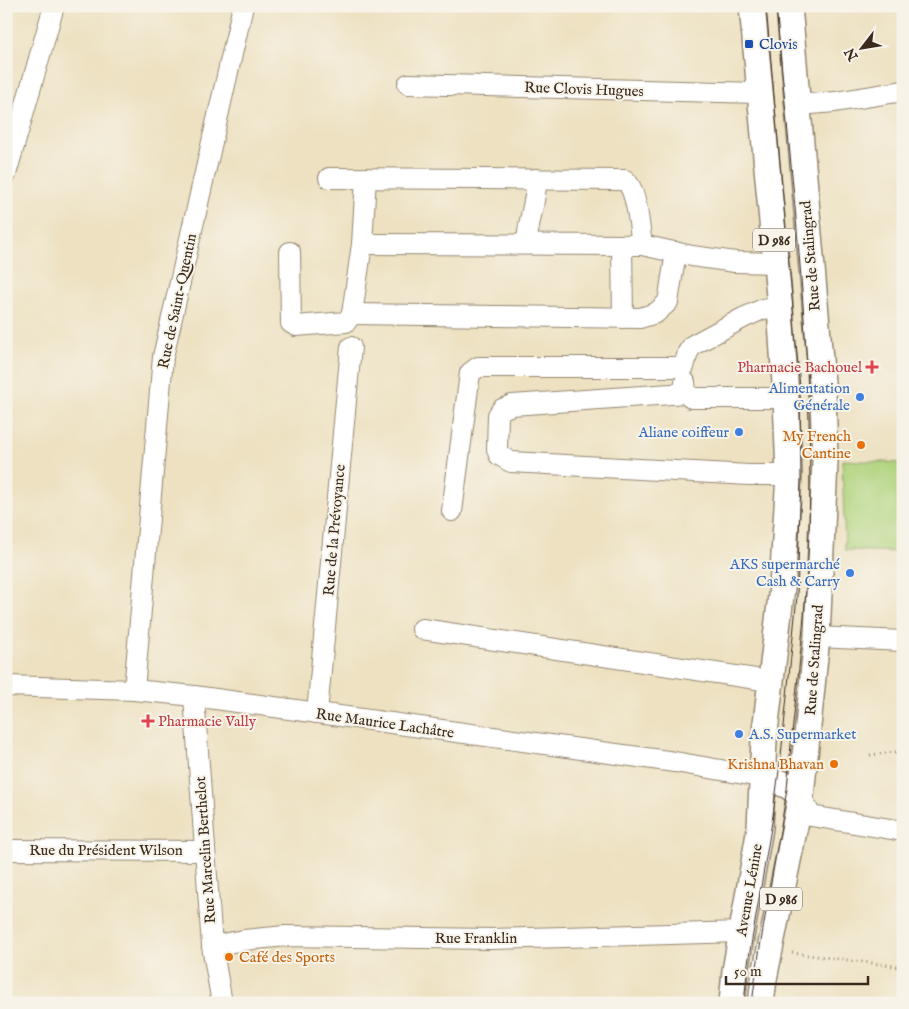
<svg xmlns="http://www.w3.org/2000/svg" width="909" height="1009" font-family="'IM FELL English',serif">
  <rect width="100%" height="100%" fill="#f7f3e8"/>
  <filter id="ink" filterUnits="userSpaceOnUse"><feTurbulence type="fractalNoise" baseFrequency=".02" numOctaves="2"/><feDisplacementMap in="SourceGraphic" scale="10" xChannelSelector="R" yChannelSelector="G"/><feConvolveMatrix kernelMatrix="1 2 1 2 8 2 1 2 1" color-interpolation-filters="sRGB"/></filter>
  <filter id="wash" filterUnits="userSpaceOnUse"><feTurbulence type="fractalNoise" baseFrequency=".0096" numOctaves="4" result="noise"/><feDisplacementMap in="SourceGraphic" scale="20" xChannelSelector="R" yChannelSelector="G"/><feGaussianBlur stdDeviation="1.12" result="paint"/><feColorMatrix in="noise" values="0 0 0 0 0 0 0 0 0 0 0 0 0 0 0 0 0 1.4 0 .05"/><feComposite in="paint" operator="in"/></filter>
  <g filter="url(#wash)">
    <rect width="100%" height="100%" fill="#ede1c1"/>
    <!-- green -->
    <polygon fill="#afd37c" stroke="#757e4d" points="842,460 903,463 903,552 845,550"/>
  </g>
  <g filter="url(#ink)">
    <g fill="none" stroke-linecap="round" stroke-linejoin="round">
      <!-- minor casing -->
      <g stroke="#948670" stroke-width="22">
        <g id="minor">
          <polyline points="408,84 760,93"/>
          <polyline points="798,105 835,102 903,91"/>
          <polyline points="6,174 54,6"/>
          <path d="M329,178l296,2c13,11 14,48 17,65"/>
          <polyline points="362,244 642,245 692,256 735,262 776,263"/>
          <path d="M527,244c0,-22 10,-42 9,-65"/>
          <polyline points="622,245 623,318"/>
          <polyline points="290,252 291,323 296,326 346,322 352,314 362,244 366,178"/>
          <polyline points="352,314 640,318 656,313 668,302 676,252"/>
          <polyline points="685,382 686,393 691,398 786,398"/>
          <polyline points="686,393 512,405 502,409 498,415 497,449 499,455 511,462 749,475 789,475"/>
          <polyline points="452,511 470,373 478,367 684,367 688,352 693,345 743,318 763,309 780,307"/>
          <polyline points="422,629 770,681"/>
          <polyline points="817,637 903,641"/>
          <polyline points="6,686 134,690 194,696 675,762 761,777"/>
          <polyline points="134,690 163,357 243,6"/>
          <polyline points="194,696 212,946 222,1003"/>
          <polyline points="317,713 351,347"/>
          <polyline points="801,796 811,816 903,831"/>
          <polyline points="6,850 205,851"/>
          <polyline points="212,946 244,940 286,936 493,939 742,932"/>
        </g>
      </g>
      <!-- major casing -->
      <g stroke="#948670" stroke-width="28">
        <g id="major">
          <polyline points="761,777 787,785 801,796"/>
          <polyline points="732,1003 735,971 760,828 764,740 782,587 789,475 786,398 780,307 752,6"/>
          <polyline points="761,1003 764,979 801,796 817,637 825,462 823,394 789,6"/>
        </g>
      </g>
      <!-- path -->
      <g stroke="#948670" stroke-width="3" stroke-dasharray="1 4" stroke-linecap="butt">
        <polyline points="870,755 903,751"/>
        <polyline points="792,953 903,967"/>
      </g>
      <!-- minor -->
      <use href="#minor" stroke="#fff" stroke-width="20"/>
      <!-- major -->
      <use href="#major" stroke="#fff" stroke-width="25"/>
      <!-- tram -->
      <g stroke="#3b2a1e" stroke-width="1">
        <polyline points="744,1003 748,963 772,822 781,756 797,596 801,479 800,388 766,6"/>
        <path d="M752,1003c9,-72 24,-143 35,-214 2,-18 3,-37 5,-55 6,-58 13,-117 16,-175 9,-185 -16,-369 -32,-553"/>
      </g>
    </g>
  </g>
  <!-- markers -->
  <rect fill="#1a4fb4" stroke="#f7f3e8" stroke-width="2" x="744" y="39" width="10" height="10" rx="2.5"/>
  <g fill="#e0444e" stroke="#f7f3e8" stroke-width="2">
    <path d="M869.5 359.5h5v5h5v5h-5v5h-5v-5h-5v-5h5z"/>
    <path d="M145.5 713.5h5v5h5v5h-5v5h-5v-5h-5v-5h5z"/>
  </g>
  <g fill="#3f7fe0" stroke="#f7f3e8" stroke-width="2">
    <circle cx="860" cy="397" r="5"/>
    <circle cx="739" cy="432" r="5"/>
    <circle cx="850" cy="573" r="5"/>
    <circle cx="739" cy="734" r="5"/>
  </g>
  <g fill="#e8710a" stroke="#f7f3e8" stroke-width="2">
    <circle cx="861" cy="445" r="5"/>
    <circle cx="834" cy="764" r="5"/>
    <circle cx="229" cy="957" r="5"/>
  </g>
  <g text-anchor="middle" stroke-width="4" stroke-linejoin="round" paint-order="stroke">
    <!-- shield labels -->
    <g fill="#f7f3e8" stroke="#73665b" stroke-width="1">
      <rect x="753" y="228.5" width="42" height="23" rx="4"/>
      <rect x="760" y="887.5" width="42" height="23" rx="4"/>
    </g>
    <g font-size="14" font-weight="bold" fill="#3b2a1e">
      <text x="774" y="245">D 986</text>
      <text x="781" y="904">D 986</text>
    </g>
    <!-- transit labels -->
    <g font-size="15" fill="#164399" stroke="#f7f3e8" text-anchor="start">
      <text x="759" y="49">Clovis</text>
    </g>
    <!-- street labels -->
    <g font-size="15" fill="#3b2a1e" stroke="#f7f3e8">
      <text transform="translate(584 89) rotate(2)" y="5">Rue Clovis Hugues</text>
      <text transform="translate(810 256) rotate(-95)" y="5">Rue de Stalingrad</text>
      <text transform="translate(177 301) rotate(-78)" y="5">Rue de Saint-Quentin</text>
      <text transform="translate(334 530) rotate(-85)" y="5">Rue de la Prévoyance</text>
      <text transform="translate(814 660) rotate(-86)" y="5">Rue de Stalingrad</text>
      <text transform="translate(385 723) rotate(8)" y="5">Rue Maurice Lachâtre</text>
      <text x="106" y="855">Rue du Président Wilson</text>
      <text transform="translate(205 850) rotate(-94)" y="5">Rue Marcelin Berthelot</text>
      <text transform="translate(749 890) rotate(-80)" y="5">Avenue Lénine</text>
      <text x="476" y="943">Rue Franklin</text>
    </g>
    <!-- health labels -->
    <g font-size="15" fill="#be3a42" stroke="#f7f3e8" text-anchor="end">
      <text x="862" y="372">Pharmacie Bachouel</text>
      <text x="158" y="726" text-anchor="start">Pharmacie Vally</text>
    </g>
    <!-- shop labels -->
    <g font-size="15" fill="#366cbe" stroke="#f7f3e8" text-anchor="end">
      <text x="850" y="393">Alimentation<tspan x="850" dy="17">Générale</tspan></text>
      <text x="729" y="437">Aliane coiffeur</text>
      <text x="840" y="569">AKS supermarché<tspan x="840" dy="17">Cash &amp; Carry</tspan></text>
      <text x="749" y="739" text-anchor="start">A.S. Supermarket</text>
    </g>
    <!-- food labels -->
    <g font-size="15" fill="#c56008" stroke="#f7f3e8" text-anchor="end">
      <text x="851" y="441">My French<tspan x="851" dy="17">Cantine</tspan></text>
      <text x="824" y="769">Krishna Bhavan</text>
      <text x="239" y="962" text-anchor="start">Café des Sports</text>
    </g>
  </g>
  <!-- margin -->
  <rect width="909" height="1009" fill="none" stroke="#f7f3e8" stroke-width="25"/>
  <!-- north arrow -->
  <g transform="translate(862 48) rotate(239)" stroke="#f7f3e8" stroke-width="4" paint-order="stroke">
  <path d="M0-4L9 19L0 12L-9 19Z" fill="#3b2a1e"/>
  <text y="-8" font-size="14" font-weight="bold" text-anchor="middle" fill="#3b2a1e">N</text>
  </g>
  <!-- scale -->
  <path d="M726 976v8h142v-8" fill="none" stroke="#3b2a1e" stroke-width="2.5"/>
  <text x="734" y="976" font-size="15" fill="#3b2a1e" stroke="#f7f3e8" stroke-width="4" paint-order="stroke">50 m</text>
</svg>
